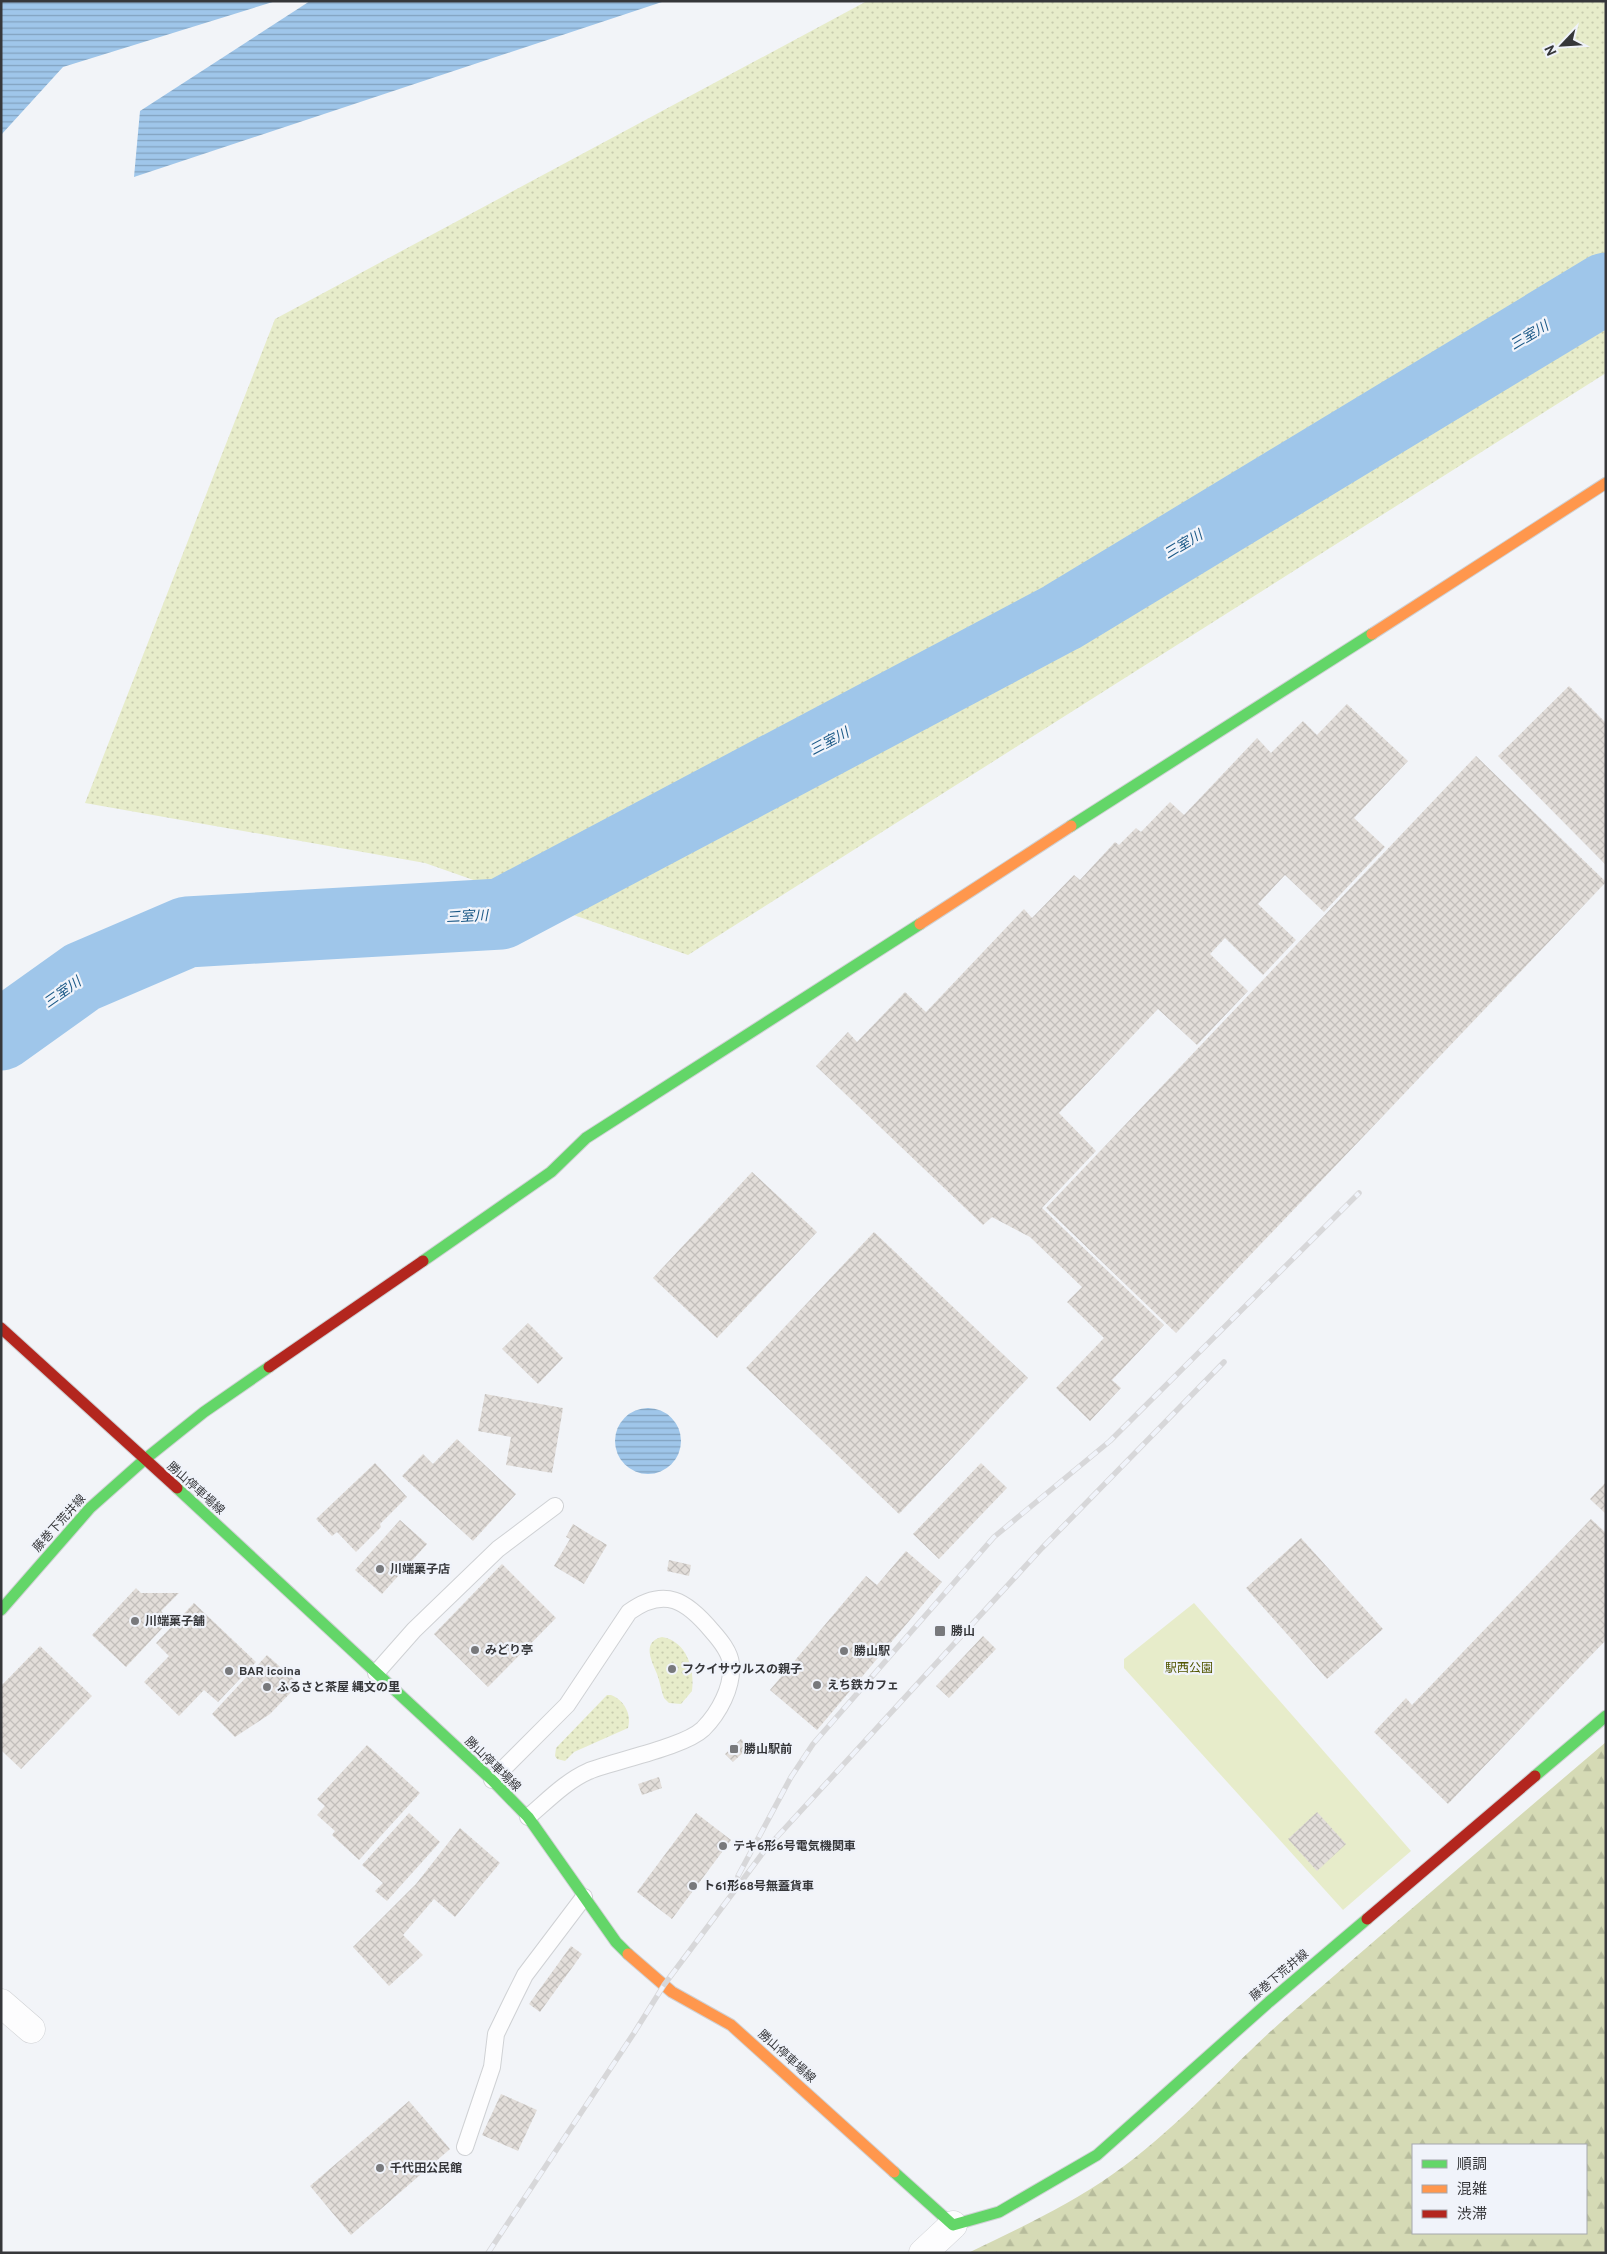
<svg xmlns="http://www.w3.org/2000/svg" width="1607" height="2254" font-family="Overpass,'Noto Sans JP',sans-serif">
  <defs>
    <pattern id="grass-dots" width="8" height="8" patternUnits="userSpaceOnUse" patternTransform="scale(1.25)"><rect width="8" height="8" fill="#e7ecca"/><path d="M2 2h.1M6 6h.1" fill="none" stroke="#c7cbae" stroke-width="1.8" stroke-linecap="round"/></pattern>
    <pattern id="forest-firs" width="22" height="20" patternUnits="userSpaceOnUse" patternTransform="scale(1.25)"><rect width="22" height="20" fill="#d5dab5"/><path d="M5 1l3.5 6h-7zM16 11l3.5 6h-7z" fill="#b7bc9c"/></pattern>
    <pattern id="water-rules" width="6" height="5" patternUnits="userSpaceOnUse" patternTransform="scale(1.25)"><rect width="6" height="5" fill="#9fc6ea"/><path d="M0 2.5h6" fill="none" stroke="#82a2bf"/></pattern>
    <pattern id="building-cross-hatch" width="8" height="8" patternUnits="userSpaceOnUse" patternTransform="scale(1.25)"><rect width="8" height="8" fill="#e2ddd9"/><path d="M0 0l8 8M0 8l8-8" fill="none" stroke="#c2bebb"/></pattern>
  </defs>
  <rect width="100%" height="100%" fill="#f2f4f8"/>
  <!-- grass -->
  <g fill="url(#grass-dots)">
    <polygon points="867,1 1606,1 1606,373 688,955 425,863 85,803 275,319"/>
    <path d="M662,1637c25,4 33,33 30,54l-11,13 -12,-1 -5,-5c-3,-8 -4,-16 -7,-24 -5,-13 -16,-32 5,-37z"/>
    <path d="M607,1695h4c13,5 21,19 17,33l-54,24 -9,9 -8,-2 -2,-3 1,-8z"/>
  </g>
  <!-- forest -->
  <path fill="url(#forest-firs)" fill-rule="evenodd" d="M1606,1742v511h-638c49,-24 100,-47 145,-79 66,-46 117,-108 177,-160 105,-91 210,-182 316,-272zM1413,2145h173v88h-173z"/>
  <!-- green -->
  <polygon fill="#e7ecca" points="1194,1603 1411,1851 1343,1910 1124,1668 1124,1659"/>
  <!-- water -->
  <g fill="url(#water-rules)">
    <polygon points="1,1 276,1 63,67 1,135"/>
    <polygon points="310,1 665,1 134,177 140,111"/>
    <circle cx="648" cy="1441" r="33"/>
  </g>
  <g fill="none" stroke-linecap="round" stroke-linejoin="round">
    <!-- river -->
    <polyline stroke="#9fc6ea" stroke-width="71" points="1,1035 82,977 187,932 501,914 1062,617 1606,288"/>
  </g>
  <!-- building -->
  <g fill="url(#building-cross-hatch)">
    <polygon points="1569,686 1606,723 1606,865 1498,756"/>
    <polygon points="1347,704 1408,761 1354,818 1385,847 1324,912 1285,875 1258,904 1296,940 1263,975 1225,938 1210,954 1248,991 1197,1045 1158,1009 1059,1113 1096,1151 1042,1208 1164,1325 1112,1380 1121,1388 1090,1421 1056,1388 1104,1338 1067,1302 1082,1287 1030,1237 992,1217 983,1225 816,1066 848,1032 857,1042 905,992 926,1012 1024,909 1032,918 1074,875 1080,880 1115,842 1119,845 1136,828 1141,832 1170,802 1184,815 1257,738 1271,753 1303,721 1317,735"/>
    <polygon points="1476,756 1606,882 1176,1333 1046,1208"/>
    <polygon points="752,1172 817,1232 717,1338 653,1278"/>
    <polygon points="874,1232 1028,1378 899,1514 746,1368"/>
    <polygon points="528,1323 563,1358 538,1384 502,1349"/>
    <polygon points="485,1394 563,1408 552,1473 506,1465 511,1437 478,1431"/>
    <polygon points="457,1439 516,1494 473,1541 402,1476 423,1454 433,1464"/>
    <polygon points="375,1463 407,1497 380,1524 381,1527 356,1552 337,1532 332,1536 316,1519"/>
    <polygon points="981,1463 1007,1488 939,1559 913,1534"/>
    <polygon points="1606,1482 1606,1514 1590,1499"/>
    <polygon points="1591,1519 1606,1533 1606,1640 1448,1804 1374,1732 1406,1698 1412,1705"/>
    <polygon points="400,1520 427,1544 382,1594 355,1570"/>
    <polygon points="573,1524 607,1545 584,1584 554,1566 570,1539 566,1537"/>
    <polygon points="1301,1538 1383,1629 1327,1679 1246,1588"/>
    <polygon points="906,1551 942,1582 817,1730 770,1690 866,1576 877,1585"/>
    <polygon points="669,1560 691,1565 689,1576 667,1571"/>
    <polygon points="502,1564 556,1618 488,1687 434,1634"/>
    <polygon points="136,1588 141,1593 179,1593 161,1611 170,1620 126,1667 92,1635"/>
    <polygon points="194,1603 256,1662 218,1702 204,1690 179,1716 144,1682 169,1656 156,1643"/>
    <polygon points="983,1636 996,1649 949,1698 936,1686"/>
    <polygon points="40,1646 92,1696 21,1769 1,1750 1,1686"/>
    <polygon points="267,1655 299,1684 270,1714 235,1737 212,1714"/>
    <polygon points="741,1739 749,1747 733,1762 725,1754"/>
    <polygon points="367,1745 420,1793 359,1860 332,1835 335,1831 317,1815 325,1806 317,1799"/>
    <polygon points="659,1777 662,1788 642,1795 638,1784"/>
    <polygon points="1317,1812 1346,1844 1317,1871 1288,1839"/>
    <polygon points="409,1813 440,1842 387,1901 375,1891 383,1883 362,1865"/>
    <polygon points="696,1813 731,1840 672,1919 637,1892"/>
    <polygon points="460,1828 500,1863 455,1917 434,1899 403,1935 423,1955 389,1986 353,1947 416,1884"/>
    <polygon points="571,1946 582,1954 540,2012 529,2004"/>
    <polygon points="501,2094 537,2110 518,2151 482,2135"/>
    <polygon points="409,2101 450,2149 351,2235 310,2186"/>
  </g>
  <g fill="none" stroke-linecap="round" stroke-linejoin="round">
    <!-- lane casing -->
    <g stroke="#cfd1d4" stroke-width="18">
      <g id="lane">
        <polyline points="376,1673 414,1630 498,1549 555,1506"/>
        <path d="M492,1780l75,-75 62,-93c36,-26 58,-11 83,19 8,9 18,21 19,33 2,23 -12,49 -28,65 -19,18 -86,31 -114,42 -23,10 -42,30 -61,46"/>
        <polyline points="465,2147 492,2067 496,2034 513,1999 525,1975 584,1897"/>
      </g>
    </g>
    <!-- street casing -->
    <g stroke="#cfd1d4" stroke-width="29">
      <g id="street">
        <polyline points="1,2003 31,2029"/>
        <polyline points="923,2253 953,2225"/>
      </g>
    </g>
    <!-- fast casing -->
    <g stroke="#cfd1d4" stroke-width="13">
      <g id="fast">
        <polyline points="1071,826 1372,634"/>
        <polyline points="423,1261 551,1172 586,1138 920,924"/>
        <polyline points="177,1488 492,1780 528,1817 616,1942 628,1954"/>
        <polyline points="1,1610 90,1508 144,1460 204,1412 269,1367"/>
        <polyline points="1535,1776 1606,1716"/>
        <polyline points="894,2172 953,2225 999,2212 1097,2155 1269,2002 1367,1919"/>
      </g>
    </g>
    <!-- slow casing -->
    <g stroke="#cfd1d4" stroke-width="13">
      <g id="slow">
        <polyline points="1372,634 1606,483"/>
        <polyline points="920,924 1071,826"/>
        <polyline points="628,1954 672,1992 731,2025 894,2172"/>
      </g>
    </g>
    <!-- jam casing -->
    <g stroke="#cfd1d4" stroke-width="13">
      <g id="jam">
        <polyline points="1,1328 177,1488"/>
        <polyline points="269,1367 423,1261"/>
        <polyline points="1367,1919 1535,1776"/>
      </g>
    </g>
    <!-- lane -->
    <use href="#lane" stroke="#fdfdfe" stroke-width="16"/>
    <!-- street -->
    <use href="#street" stroke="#fdfdfe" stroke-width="28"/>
    <!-- fast -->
    <use href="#fast" stroke="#63d668" stroke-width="11"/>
    <!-- slow -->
    <use href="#slow" stroke="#ff974d" stroke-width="11"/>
    <!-- jam -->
    <use href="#jam" stroke="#b3261e" stroke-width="11"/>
    <!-- rail casing -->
    <g stroke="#d7d7d9" stroke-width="5.5">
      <g id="rail">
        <polyline points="738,1876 791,1777 813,1744 994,1537 1110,1441 1359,1193"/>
        <polyline points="488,2253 634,2033 664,1985 765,1850 1042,1548 1224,1362"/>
      </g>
    </g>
    <!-- rail -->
    <use href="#rail" stroke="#f0f3fa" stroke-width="4" stroke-dasharray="11" stroke-linecap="butt"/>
  </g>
  <!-- markers -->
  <g fill="#78797c" stroke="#f0f3fa" stroke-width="2">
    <circle cx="380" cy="1569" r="5"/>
    <circle cx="135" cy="1621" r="5"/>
    <rect x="934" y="1625" width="12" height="12" rx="2.5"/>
    <circle cx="475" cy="1650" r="5"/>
    <circle cx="844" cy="1651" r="5"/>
    <circle cx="672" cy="1669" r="5"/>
    <circle cx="229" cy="1671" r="5"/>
    <circle cx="817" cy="1685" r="5"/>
    <circle cx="267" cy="1687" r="5"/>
    <rect x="729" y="1744" width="10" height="10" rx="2.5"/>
    <circle cx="723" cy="1846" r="5"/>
    <circle cx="693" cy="1886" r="5"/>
    <circle cx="380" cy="2168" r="5"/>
  </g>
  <g text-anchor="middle" stroke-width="4.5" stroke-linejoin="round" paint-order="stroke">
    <!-- street labels -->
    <g font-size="12" fill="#36373a" stroke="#f0f3fa">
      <text transform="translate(196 1488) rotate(42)" y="4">勝山停車場線</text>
      <text transform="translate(59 1523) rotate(-48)" y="4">藤巻下荒井線</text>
      <text transform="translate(493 1764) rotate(44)" y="4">勝山停車場線</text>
      <text transform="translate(1279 1975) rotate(-40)" y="4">藤巻下荒井線</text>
      <text transform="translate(787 2056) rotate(42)" y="4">勝山停車場線</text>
    </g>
    <!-- poi labels -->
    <g font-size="12" font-weight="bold" fill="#36373a" stroke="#f0f3fa" text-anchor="start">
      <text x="390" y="1573">川端菓子店</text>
      <text x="145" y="1625">川端菓子舗</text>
      <text x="951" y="1635">勝山</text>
      <text x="485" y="1654">みどり亭</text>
      <text x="854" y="1655">勝山駅</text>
      <text x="682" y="1673">フクイサウルスの親子</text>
      <text x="239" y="1675">BAR icoina</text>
      <text x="827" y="1689">えち鉄カフェ</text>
      <text x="277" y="1691">ふるさと茶屋 縄文の里</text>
      <text x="744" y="1753">勝山駅前</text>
      <text x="733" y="1850">テキ6形6号電気機関車</text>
      <text x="703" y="1890">ト61形68号無蓋貨車</text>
      <text x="390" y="2172">千代田公民館</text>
    </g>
    <!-- park labels -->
    <g font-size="12" fill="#515600" stroke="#f0f3fa">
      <text x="1189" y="1672">駅西公園</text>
    </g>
    <!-- water labels -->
    <g font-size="14" font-style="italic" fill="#1b5987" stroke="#f0f3fa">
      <text transform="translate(1529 335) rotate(-31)" y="5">三室川</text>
      <text transform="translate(1183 544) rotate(-31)" y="5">三室川</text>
      <text transform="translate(829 741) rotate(-28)" y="5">三室川</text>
      <text transform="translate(467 916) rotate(-3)" y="5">三室川</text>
      <text transform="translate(62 992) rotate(-35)" y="5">三室川</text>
    </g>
  </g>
  <!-- border -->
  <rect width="1607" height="2254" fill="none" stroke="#36373a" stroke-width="5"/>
  <!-- legend -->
  <rect x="1412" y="2144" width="175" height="90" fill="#f0f3fa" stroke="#a6a8ad"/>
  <rect x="1422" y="2160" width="25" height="8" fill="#63d668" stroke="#a6a8ad"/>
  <text x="1457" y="2169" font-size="15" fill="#36373a">順調</text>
  <rect x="1422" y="2185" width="25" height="8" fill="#ff974d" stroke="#a6a8ad"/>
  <text x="1457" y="2194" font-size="15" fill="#36373a">混雑</text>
  <rect x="1422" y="2210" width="25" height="8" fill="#b3261e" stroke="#a6a8ad"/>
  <text x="1457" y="2219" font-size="15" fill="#36373a">渋滞</text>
  <!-- north arrow -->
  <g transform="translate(1562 45) rotate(245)" stroke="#f0f3fa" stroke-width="4" paint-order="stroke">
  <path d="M0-4L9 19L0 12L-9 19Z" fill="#36373a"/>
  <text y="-8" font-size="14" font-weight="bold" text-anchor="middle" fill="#36373a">N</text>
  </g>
</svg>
